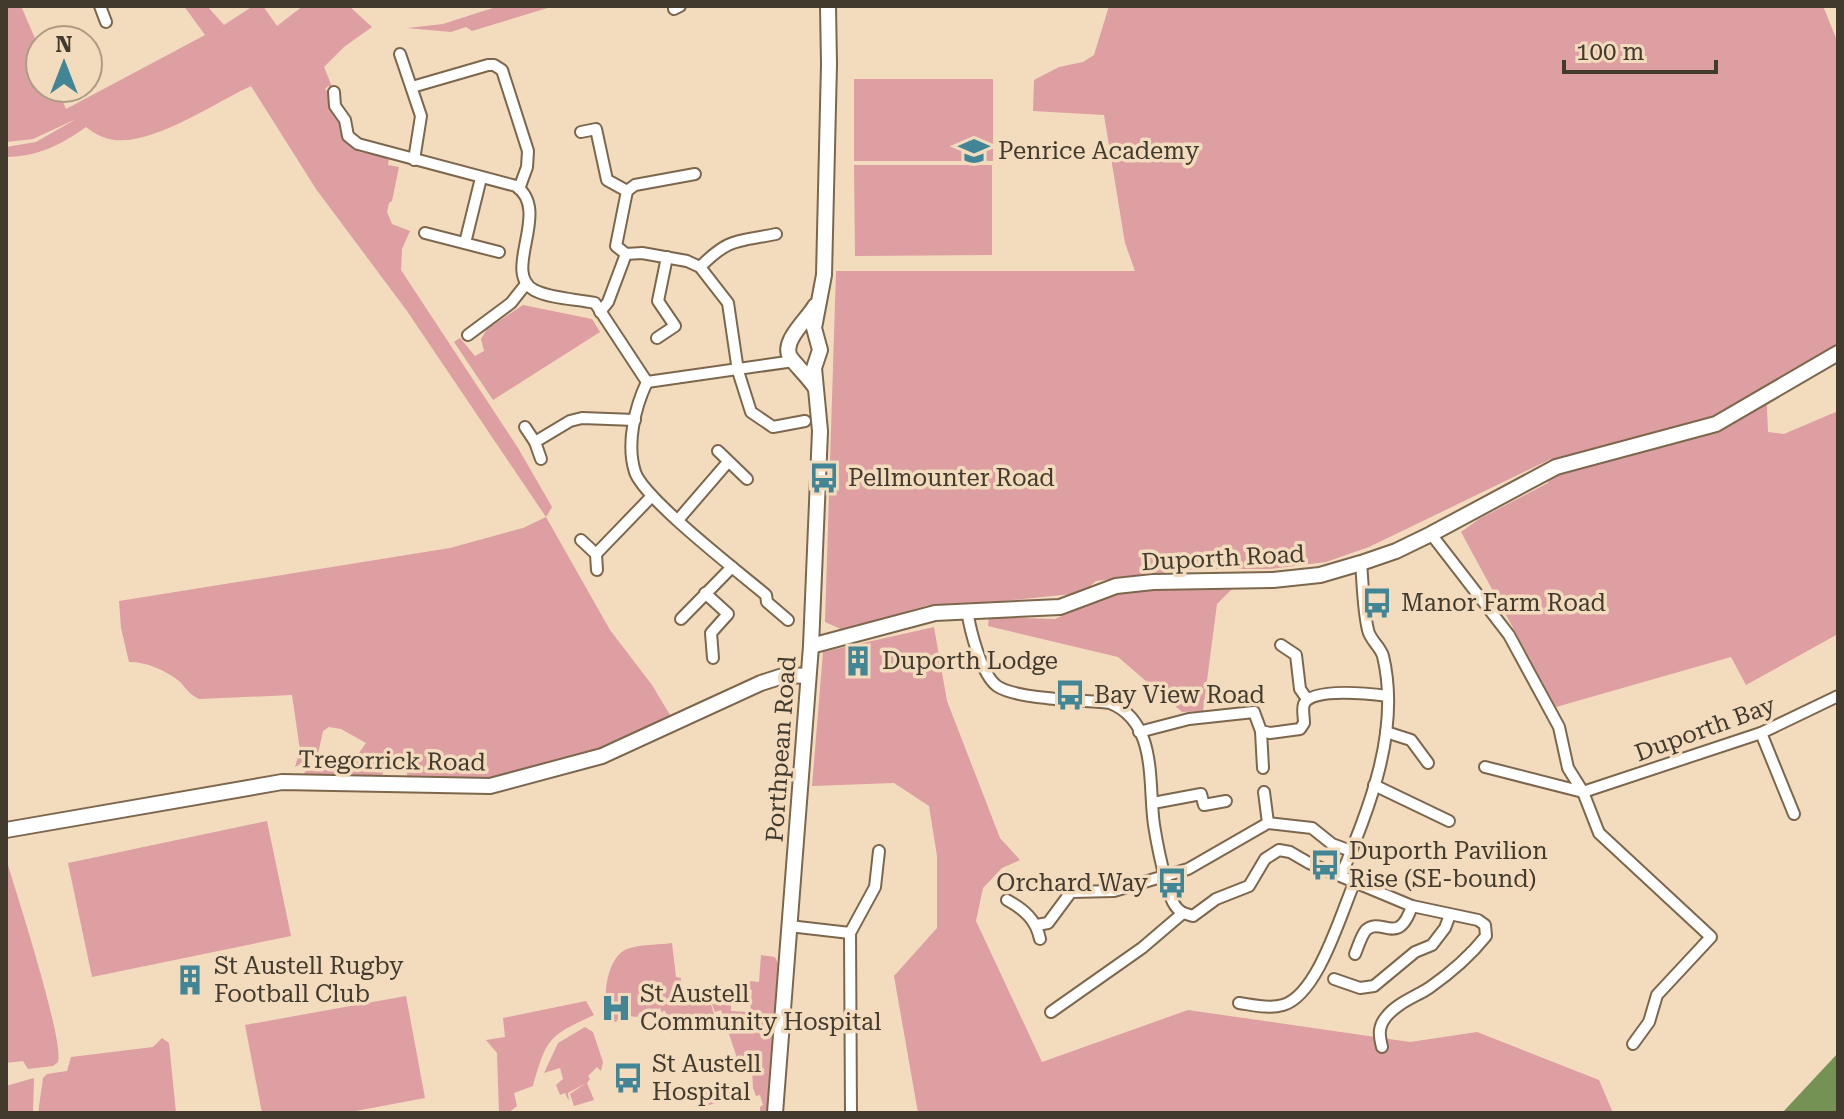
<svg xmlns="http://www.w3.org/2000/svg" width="1844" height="1119" font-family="'Roboto Serif',serif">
  <rect width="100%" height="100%" fill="#f3dbbe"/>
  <!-- green -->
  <g fill="#dd9fa2">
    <path d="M6,6h15l19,44v38h17l9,21 139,-74 -21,-29h23l17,19 29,-19h10l14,20 26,-20h46l23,21 -28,20 -20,20 9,22 -5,-3 -3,3 5,7 3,17 7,7 4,18 15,14 30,6 -1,7 11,2 -7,34 -3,2 -2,9 5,12 18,7 -8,18 -1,21 117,178 34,59 -6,10 64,113 42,55 18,30 -17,13 -29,14 -58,19 -78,19 -81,-1v-18l-23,-1 -2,18 -80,-2 4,-5 22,-11 19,10 19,-27 -25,-14 -12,-2 -6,4 -5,23 -23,13 5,-17 -8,-55 -93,4c-9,-4 -13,-11 -20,-18 -14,-11 -32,-19 -50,-19l-8,-34 -2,-27 331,-53 73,-20 23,-11 -139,-206 -91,-122 -65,-103c-36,16 -109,68 -148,51 -6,-2 -12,-6 -17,-10 -27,19 -47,29 -80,30v-10l30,-5 40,-23 -43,20 -27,3z"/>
    <polygon points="499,6 554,6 472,31 466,27 451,32 407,28 443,24"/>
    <polygon points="1109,6 1823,6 1838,43 1838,346 1766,385 1768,432 1784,434 1838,411 1838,634 1746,685 1731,657 1556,707 1461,532 1479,519 1548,483 1551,459 1369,547 1326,562 1270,569 1196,569 1096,581 1082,593 1003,601 928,605 843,630 825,622 836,271 1135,271 1125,243 1104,115 1033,111 1034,80 1059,67 1083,62 1094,55"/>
    <rect x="854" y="79" width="139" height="82"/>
    <polygon points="854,165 992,165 992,255 855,256"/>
    <polygon points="523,305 592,319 600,332 493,400 454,342 460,338 475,356 484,351 481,339 487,329"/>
    <polygon points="1234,587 1217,604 1203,711 1182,712 1118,657 988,626 989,617 1055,619 1121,590"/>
    <polygon points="934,627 947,701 1000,838 1020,860 1002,868 983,888 976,921 1042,1062 1188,1010 1410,1042 1477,1032 1599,1080 1613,1113 918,1113 894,976 937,928 937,856 929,806 894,783 812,786 823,652"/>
    <polygon points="267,821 291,936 92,977 68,863"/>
    <path d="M7,862c10,33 57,177 51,200l-5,4 -25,3 -5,-8 -17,2z"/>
    <path d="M672,943l4,34 5,1 -1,20 7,1v4l24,1 4,14 -2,3 -3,-7 -40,13 2,8 -8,-16 2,-6 -2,-3 -2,3 -2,-5 -6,3 -3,-2 -3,4 -3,-2 -2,3 -3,-2 -3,5 -8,-1 -2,3 -8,-1 -3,4 -7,-2c-7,-17 -4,-62 18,-71 13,-5 31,-4 45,-6z"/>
    <polygon points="761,955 775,957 781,970 771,1113 760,1113 760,1107 763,1105 760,1095 756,1096 753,1088 752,1069 742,1073 721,1010 715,1012 712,1004 731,1005 731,1011 750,1012 752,990 746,989 750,981 759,982"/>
    <polygon points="406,996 425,1098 345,1113 262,1113 245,1025"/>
    <path d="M586,1001l8,14c-45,21 -47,22 -61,71l-19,7 3,13 -9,7h-9l-2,-60 -11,-13 19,-3 -2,-19z"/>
    <polygon points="585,1027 593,1032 603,1062 601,1071 597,1067 588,1076 590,1079 587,1083 594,1100 574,1106 570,1094 586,1083 568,1093 569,1101 565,1093 560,1095 556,1085 563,1079 560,1068 544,1073 558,1043"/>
    <polygon points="162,1038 169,1043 176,1113 38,1113 43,1078 47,1074 67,1071 71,1057 153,1047"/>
    <polygon points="34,1078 33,1113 6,1113 6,1086"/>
    <polygon points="727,1082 733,1087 737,1096 703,1107 698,1092"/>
  </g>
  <!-- water -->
  <polygon fill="#749254" points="1838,1053 1838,1113 1782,1113"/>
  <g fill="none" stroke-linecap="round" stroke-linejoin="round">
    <!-- street casing -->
    <g stroke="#7c674d" stroke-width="14">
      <g id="street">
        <polyline points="100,6 106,22"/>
        <polyline points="674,9 680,6"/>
        <polyline points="400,54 421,116 414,160"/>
        <polyline points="412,87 488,65 494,65 502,70 528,151 527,167 519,189"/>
        <path d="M334,92l1,14 10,14 3,16 10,8 158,42c36,25 -15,86 18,104 17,9 43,9 61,13l52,79 147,-21"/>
        <polyline points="581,132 596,129 607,180 627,191 616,246 626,254"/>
        <polyline points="627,191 635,185 695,174"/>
        <polyline points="425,233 499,252"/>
        <polyline points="465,243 481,178"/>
        <path d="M700,267c30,-30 37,-25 76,-33"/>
        <polyline points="600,312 608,302 626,254 642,253 687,261 700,267 728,303 738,371 751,412 773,427 805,421"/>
        <polyline points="468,335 511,303 526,284"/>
        <polyline points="657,338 675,326 658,301 667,257"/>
        <path d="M647,382c-12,25 -21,62 -12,90 9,27 105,101 131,123l1,7 21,18"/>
        <polyline points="525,427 535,442"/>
        <polyline points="718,451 747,479"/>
        <polyline points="541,459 535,442 570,421 582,418 635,420"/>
        <polyline points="678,520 728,462"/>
        <polyline points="1431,534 1509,635 1559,727 1568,768 1583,792 1599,833 1711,937 1657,995 1649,1022 1633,1044"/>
        <polyline points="581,540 596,554 597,570"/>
        <polyline points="596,554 652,496"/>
        <polyline points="705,593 728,614 711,633 713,658"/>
        <path d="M967,610c3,20 14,64 30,76 21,14 87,14 113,17 48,19 38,81 44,122 3,19 7,38 12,56 4,12 5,25 17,32"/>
        <polyline points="681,619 732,567"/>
        <polyline points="1281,645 1296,655 1300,689 1307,699"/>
        <polyline points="1261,731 1263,768"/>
        <path d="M1139,732l50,-13 65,-7 7,19 9,2 30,-4 4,-6c0,-6 -2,-14 0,-19 8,-17 68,-10 84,-8"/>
        <polyline points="1386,732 1411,740 1428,763"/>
        <polyline points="1761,733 1794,814"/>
        <polyline points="1485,767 1583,792 1761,733 1838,696"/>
        <polyline points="1374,785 1449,821"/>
        <polyline points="1264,792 1268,823"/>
        <polyline points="1153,803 1201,794 1204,805 1226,801"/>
        <path d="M1341,876c28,-68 60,-145 42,-220 -3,-10 -13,-16 -15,-26 -5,-21 -5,-45 -7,-67"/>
        <path d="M1007,900c18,10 29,20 33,39"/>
        <path d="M1183,913l10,3 23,-17 33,-13 16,-27 14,-9 11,2 19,11 103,43 66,14 7,5 1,11c-15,19 -37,38 -57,52 -14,9 -32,15 -43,29 -8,10 -7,18 -4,30"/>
        <polyline points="1037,925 1048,923 1071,892 1114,891 1188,869 1268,823 1312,828 1332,844 1351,851"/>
        <polyline points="789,926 850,933"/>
        <path d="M1355,954c3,-7 6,-18 11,-24 16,-14 32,18 46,-24"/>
        <polyline points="1334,979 1360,988 1374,986 1415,952 1432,945 1445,928 1450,915"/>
        <path d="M1239,1003c14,2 30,6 44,2 35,-10 58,-92 72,-124"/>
        <polyline points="1051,1012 1142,948 1183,913"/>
        <polyline points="851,1113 850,933 875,887 879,851"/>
      </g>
    </g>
    <!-- secondary casing -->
    <g stroke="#7c674d" stroke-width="18">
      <g id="secondary">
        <path d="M815,387c-6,-9 -21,-24 -25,-30 -9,-16 18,-38 25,-51"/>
        <polyline points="811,646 935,613 1060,607 1116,586 1153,582 1273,580 1320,575 1361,563 1396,551 1431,534 1556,467 1716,424 1838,353"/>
        <polyline points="6,830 282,782 490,786 602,756 761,683 786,675 808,676"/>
        <polyline points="775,1113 811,646 820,431 814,368 820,350 814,328 824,275 829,64 828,6"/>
      </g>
    </g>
    <!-- street -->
    <use href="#street" stroke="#fff" stroke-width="10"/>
    <!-- secondary -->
    <use href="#secondary" stroke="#fff" stroke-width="14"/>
  </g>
  <!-- icons -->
  <defs>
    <g id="school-bare" transform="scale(2.4)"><path d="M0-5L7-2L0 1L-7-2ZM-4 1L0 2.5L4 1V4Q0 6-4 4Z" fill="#428595" stroke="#f3dbbe" stroke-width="2.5" paint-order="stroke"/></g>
    <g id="bus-bare" transform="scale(2.4)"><path d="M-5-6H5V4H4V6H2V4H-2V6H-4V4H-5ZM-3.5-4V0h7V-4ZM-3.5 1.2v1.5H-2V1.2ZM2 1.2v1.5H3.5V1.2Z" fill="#428595" stroke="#f3dbbe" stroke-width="2.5" paint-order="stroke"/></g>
    <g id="building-bare" transform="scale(2.4)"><path d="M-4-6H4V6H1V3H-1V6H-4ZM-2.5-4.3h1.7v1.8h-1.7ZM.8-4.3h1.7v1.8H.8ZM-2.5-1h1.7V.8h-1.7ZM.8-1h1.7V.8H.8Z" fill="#428595" stroke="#f3dbbe" stroke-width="2.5" paint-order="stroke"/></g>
    <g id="hospital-bare" transform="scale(2.4)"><path d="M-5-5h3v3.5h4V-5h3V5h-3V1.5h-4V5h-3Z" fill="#428595" stroke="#f3dbbe" stroke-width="2.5" paint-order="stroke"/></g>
  </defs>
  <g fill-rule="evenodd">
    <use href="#school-bare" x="974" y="151"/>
    <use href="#bus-bare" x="824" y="478"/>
    <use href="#bus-bare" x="1377" y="603"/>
    <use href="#building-bare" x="858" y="661"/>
    <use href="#bus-bare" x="1070" y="695"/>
    <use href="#bus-bare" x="1325" y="865"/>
    <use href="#bus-bare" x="1172" y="883"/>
    <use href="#building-bare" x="190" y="980"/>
    <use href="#hospital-bare" x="616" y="1008"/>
    <use href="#bus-bare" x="628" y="1078"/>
  </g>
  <g text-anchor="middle" stroke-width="7" stroke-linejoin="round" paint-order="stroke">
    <!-- poi labels -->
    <g font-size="24" fill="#433a2e" stroke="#f3dbbe" text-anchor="start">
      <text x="998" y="159">Penrice Academy</text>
      <text x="848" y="486">Pellmounter Road</text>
      <text x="1401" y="611">Manor Farm Road</text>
      <text x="882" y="669">Duporth Lodge</text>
      <text x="1094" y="703">Bay View Road</text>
      <text x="1349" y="859">Duporth Pavilion<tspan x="1349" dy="28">Rise (SE-bound)</tspan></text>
      <text x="1148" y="891" text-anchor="end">Orchard Way</text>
      <text x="214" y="974">St Austell Rugby<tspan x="214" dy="28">Football Club</tspan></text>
      <text x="640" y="1002">St Austell<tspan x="640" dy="28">Community Hospital</tspan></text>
      <text x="652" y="1072">St Austell<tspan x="652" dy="28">Hospital</tspan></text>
    </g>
    <!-- street labels -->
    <g font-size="24" fill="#433a2e" stroke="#f3dbbe">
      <text transform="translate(1223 558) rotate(-3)" y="8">Duporth Road</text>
      <text transform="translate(1705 729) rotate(-20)" y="8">Duporth Bay</text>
      <text transform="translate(781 749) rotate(-86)" y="8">Porthpean Road</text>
      <text transform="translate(392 761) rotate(1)" y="8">Tregorrick Road</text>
    </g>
  </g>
  <!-- border -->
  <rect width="1844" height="1119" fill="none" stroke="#433a2e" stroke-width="16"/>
  <!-- north arrow -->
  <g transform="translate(64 64)"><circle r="38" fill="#f3dbbe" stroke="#ad9b84" stroke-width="2"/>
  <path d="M0-6L14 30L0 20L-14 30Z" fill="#428595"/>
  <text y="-12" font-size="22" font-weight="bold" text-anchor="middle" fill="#433a2e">N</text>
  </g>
  <!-- scale -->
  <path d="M1564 60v12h152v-12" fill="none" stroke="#433a2e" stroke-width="4"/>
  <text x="1576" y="60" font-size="24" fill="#433a2e" stroke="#f3dbbe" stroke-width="6" paint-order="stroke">100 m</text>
</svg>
